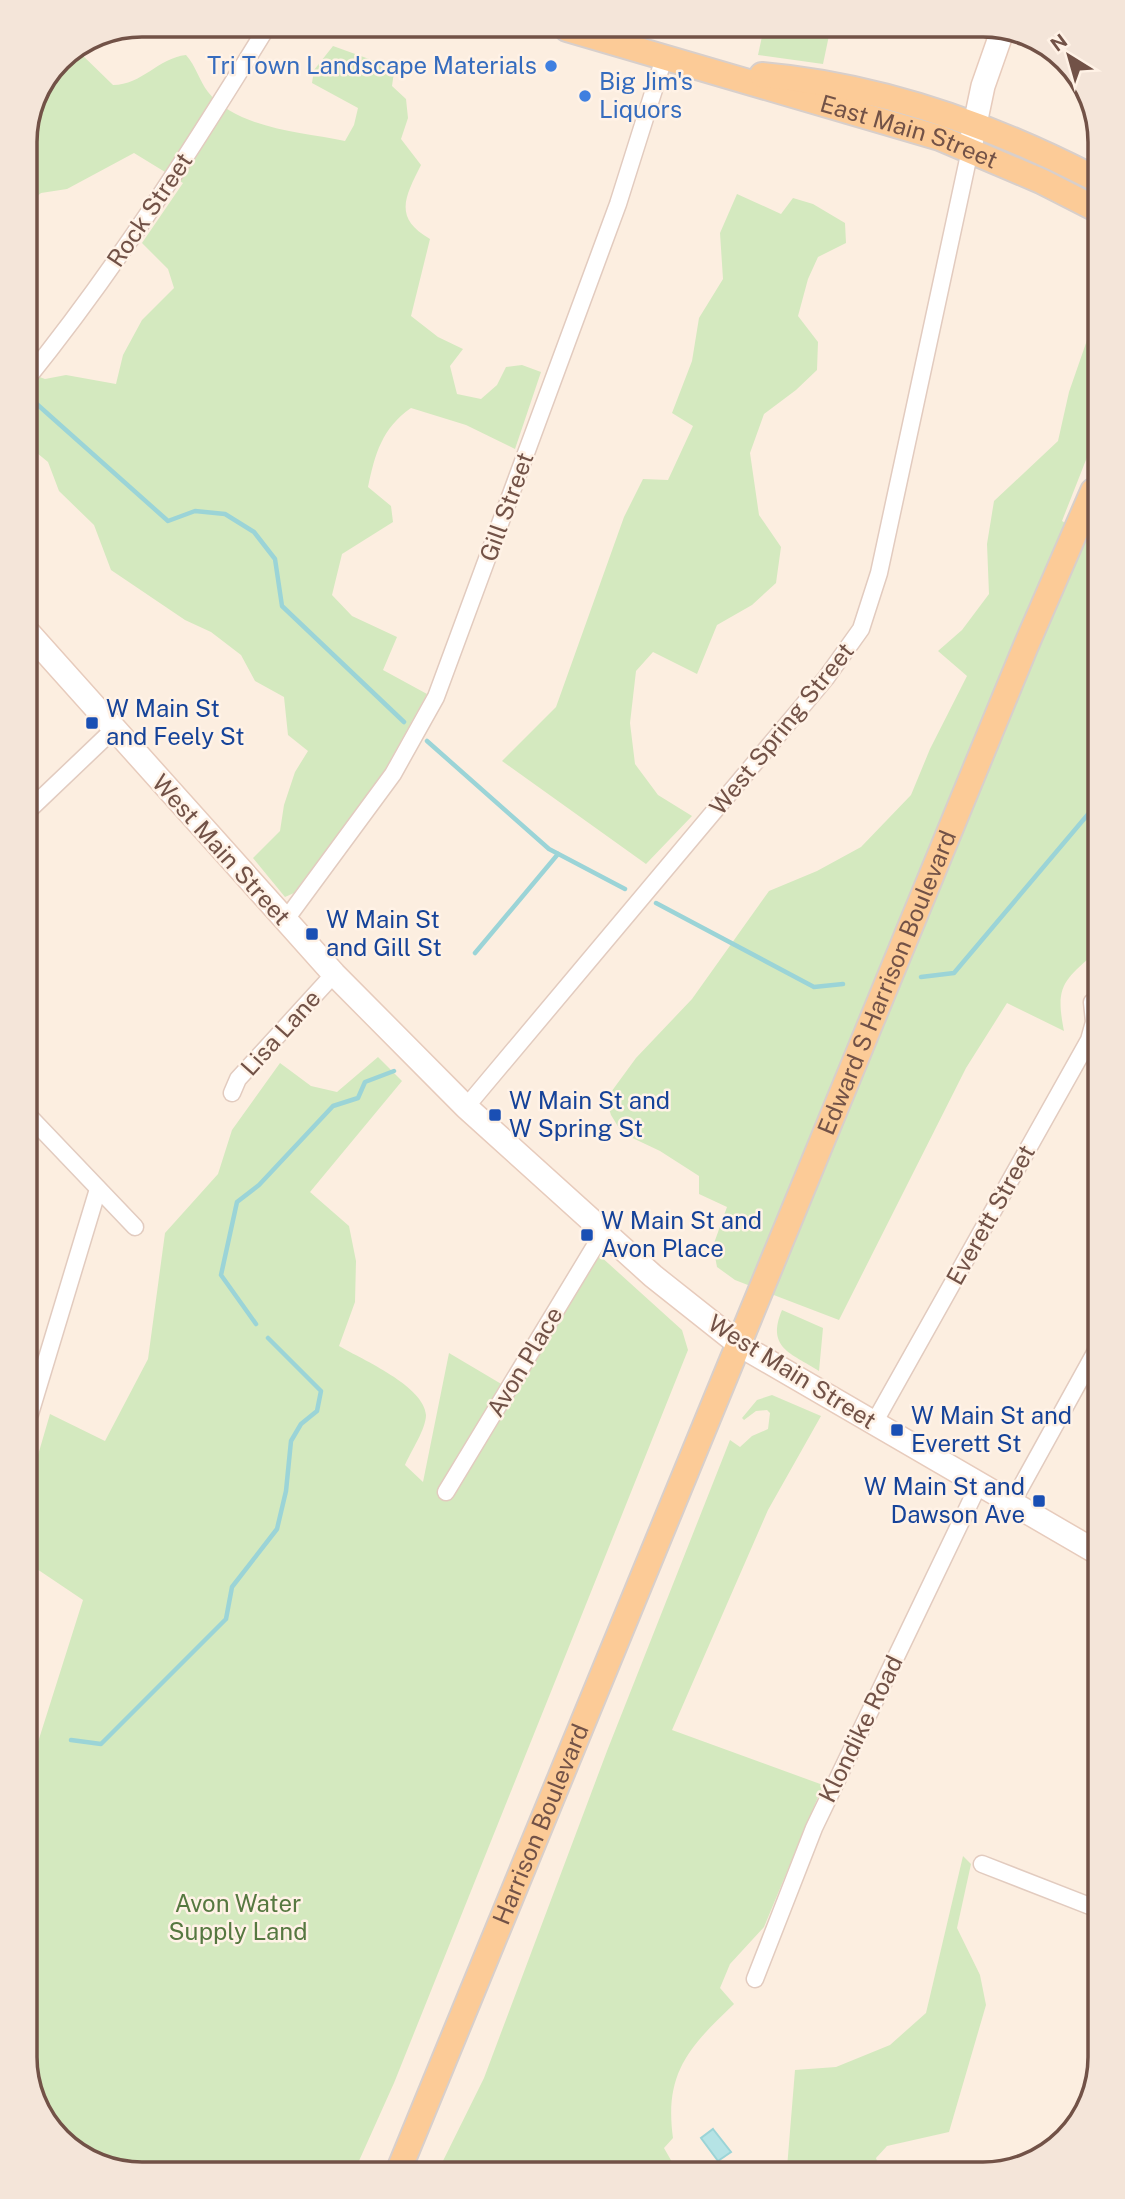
<svg xmlns="http://www.w3.org/2000/svg" width="1125" height="2199" font-family="'Public Sans',sans-serif">
  <rect width="100%" height="100%" fill="#fceee0"/>
  <!-- green -->
  <g fill="#d4e9bf">
    <polygon points="831,26 823,64 758,55 764,27"/>
    <path d="M333,46l50,18 11,8 -2,14 14,13 2,19 -7,21 20,26c-16,32 -28,53 9,74l-19,77 27,21 25,12 -13,17 7,28 24,5 16,-14 9,-18 16,-2 19,7 -26,77 -49,-24 -55,-17c-29,20 -36,46 -43,79l23,19 2,16 -51,32 -10,41 20,21 45,21 -14,33 44,24 -45,81 -88,118 -9,4 -32,-39 27,-27 4,-26 11,-33 13,-21 -20,-16 -4,-38 -29,-16 -14,-26 -30,-23 -26,-12 -74,-50 -17,-45 -35,-34 -11,-29 -22,-18v-72l19,7 21,-4 50,9 7,-29 19,-35 32,-32 -6,-19 -26,-26 41,-60 -49,-30 -67,36 -26,4 -16,13v-71l34,-76 16,-11 38,37c29,0 45,-27 73,-30 10,11 13,25 22,37 29,37 95,40 137,49l9,-16 4,-17 -46,-25 2,-13z"/>
    <polygon points="737,194 781,214 793,198 813,204 845,223 846,243 818,257 808,279 798,316 818,342 817,370 796,390 764,414 750,453 759,515 781,547 776,583 752,605 717,625 697,674 653,652 636,671 630,723 635,764 658,795 692,816 646,864 502,761 556,707 624,517 643,479 668,480 693,426 672,413 692,361 699,318 723,279 720,233"/>
    <path d="M1093,323v119l-31,79 32,19 2,412c-33,29 -41,34 -32,79l-57,-28 -41,65 -127,252 -104,-40 -18,-13 -4,-21 14,-39 -28,-13v-18l-39,-25 -38,-18 -11,-18 -5,-16 30,-41 56,-59 77,-108 48,-20 44,-24 50,-52 19,-46 37,-73 -29,-25 24,-21 27,-36 -2,-50 7,-43 64,-60 11,-49z"/>
    <path d="M378,1057l24,24 -92,111 39,34 7,35 -1,41 -16,44c24,14 85,40 87,69 0,14 -15,36 -21,50l18,17 26,-129 54,32 85,-140 94,85 6,20 -294,733 -40,89 -219,2 -64,-24 -38,-48 -1,-341 51,-161 -52,-35v-86l19,-65 55,27 43,-82 17,-126 53,-59 14,-44 48,-67 31,23 26,6z"/>
    <path d="M782,1310l41,18 -4,43c-28,-18 -53,-23 -37,-61z"/>
    <path d="M772,1395l49,21 -53,94 -96,220 151,55 -59,142 -34,37 -10,24 14,16c-45,43 -70,69 -61,134l-9,10 12,21 -238,2 46,-93 123,-327 123,-311 10,7 12,-11 16,-7 2,-16 -3,-3 -11,1 -12,9 -2,-2 15,-18z"/>
    <polygon points="963,1856 971,1864 957,1928 980,1975 986,2005 949,2132 887,2146 876,2158 879,2167 787,2168 795,2070 836,2067 890,2045 926,2013"/>
  </g>
  <!-- water -->
  <polygon fill="#b5e3e5" stroke="#9bd4d7" stroke-width="2" points="713,2129 731,2152 718,2161 701,2138"/>
  <g fill="none" stroke-linecap="round" stroke-linejoin="round">
    <!-- stream -->
    <g stroke="#9bd4d7" stroke-width="4.5">
      <polyline points="30,398 168,521 195,511 225,514 254,532 275,559 282,606 404,722"/>
      <polyline points="427,741 549,849 625,889"/>
      <polyline points="656,903 814,987 843,984"/>
      <polyline points="475,953 558,854"/>
      <polyline points="921,977 954,973 1095,806"/>
      <polyline points="256,1324 221,1275 237,1202 259,1185 333,1106 358,1098 365,1082 394,1071"/>
      <polyline points="71,1740 101,1744 226,1619 232,1587 277,1529 286,1491 291,1441 301,1424 317,1411 321,1391 268,1338"/>
    </g>
    <!-- minor casing -->
    <g stroke="#e2cbbf" stroke-width="19">
      <g id="minor">
        <path d="M26,380c89,-110 164,-228 238,-348"/>
        <polyline points="28,811 114,729"/>
        <polyline points="284,922 393,774 436,697 618,204 664,58"/>
        <polyline points="232,1093 238,1079 334,974"/>
        <polyline points="466,1107 826,678 861,629 879,573 970,150"/>
        <polyline points="29,1116 135,1227"/>
        <polyline points="30,1414 98,1189"/>
        <polyline points="874,1423 1089,1040 1094,1022 1092,1002"/>
        <polyline points="446,1492 604,1231"/>
        <polyline points="1012,1503 1097,1349"/>
        <polyline points="982,1864 1100,1910"/>
        <polyline points="755,1979 814,1828 979,1484"/>
      </g>
    </g>
    <!-- secondary casing -->
    <g stroke="#e7cbbc" stroke-width="26">
      <g id="secondary">
        <polyline points="971,143 983,86 1003,29"/>
        <polyline points="27,631 334,974 466,1107 653,1276 740,1345 1098,1553"/>
      </g>
    </g>
    <!-- primary casing -->
    <g stroke="#d8cfcb" stroke-width="28">
      <g id="primary">
        <path id="s1" d="M567,29l373,109 101,43 51,26"/>
        <path d="M762,75c115,10 227,49 330,102"/>
        <path id="s2" d="M398,2172l627,-1524 68,-157"/>
      </g>
    </g>
    <!-- minor -->
    <use href="#minor" stroke="#fff" stroke-width="16"/>
    <!-- secondary -->
    <use href="#secondary" stroke="#fff" stroke-width="23"/>
    <!-- primary -->
    <use href="#primary" stroke="#fccb97" stroke-width="24"/>
  </g>
  <!-- markers -->
  <g fill="#3f7fe0" stroke="#fff2e6" stroke-width="2.5">
    <circle cx="551" cy="66" r="7"/>
    <circle cx="585" cy="96" r="7"/>
  </g>
  <g fill="#1a4fb4" stroke="#fff2e6" stroke-width="2.5">
    <rect x="85" y="716" width="14" height="14" rx="3.5"/>
    <rect x="305" y="927" width="14" height="14" rx="3.5"/>
    <rect x="488" y="1108" width="14" height="14" rx="3.5"/>
    <rect x="580" y="1228" width="14" height="14" rx="3.5"/>
    <rect x="890" y="1423" width="14" height="14" rx="3.5"/>
    <rect x="1032" y="1494" width="14" height="14" rx="3.5"/>
  </g>
  <g text-anchor="middle" stroke-width="5" stroke-linejoin="round" paint-order="stroke">
    <!-- shop labels -->
    <g font-size="24" fill="#366cbe" stroke="#fff2e6" text-anchor="end">
      <text x="537" y="74">Tri Town Landscape Materials</text>
      <text x="599" y="90" text-anchor="start">Big Jim's<tspan x="599" dy="28">Liquors</tspan></text>
    </g>
    <!-- street labels -->
    <g font-size="24" fill="#725247" stroke="#fff2e6">
      <text dy="8" stroke="none"><textPath href="#s1" startOffset="357">East Main Street</textPath></text>
      <text transform="translate(150 210) rotate(-56)" y="8">Rock Street</text>
      <text transform="translate(507 507) rotate(-70)" y="8">Gill Street</text>
      <text transform="translate(782 729) rotate(-51)" y="8">West Spring Street</text>
      <text transform="translate(221 850) rotate(48)" y="8">West Main Street</text>
      <text dy="8" stroke="none"><textPath href="#s2" startOffset="1286">Edward S Harrison Boulevard</textPath></text>
      <text transform="translate(281 1033) rotate(-48)" y="8">Lisa Lane</text>
      <text transform="translate(991 1215) rotate(-61)" y="8">Everett Street</text>
      <text transform="translate(525 1362) rotate(-59)" y="8">Avon Place</text>
      <text transform="translate(792 1372) rotate(32)" y="8">West Main Street</text>
      <text transform="translate(861 1729) rotate(-64)" y="8">Klondike Road</text>
      <text dy="8" stroke="none"><textPath href="#s2" startOffset="376">Harrison Boulevard</textPath></text>
    </g>
    <!-- transit labels -->
    <g font-size="24" fill="#164399" stroke="#fff2e6" text-anchor="start">
      <text x="106" y="717">W Main St<tspan x="106" dy="28">and Feely St</tspan></text>
      <text x="326" y="928">W Main St<tspan x="326" dy="28">and Gill St</tspan></text>
      <text x="509" y="1109">W Main St and<tspan x="509" dy="28">W Spring St</tspan></text>
      <text x="601" y="1229">W Main St and<tspan x="601" dy="28">Avon Place</tspan></text>
      <text x="911" y="1424">W Main St and<tspan x="911" dy="28">Everett St</tspan></text>
      <text x="1025" y="1495" text-anchor="end">W Main St and<tspan x="1025" dy="28">Dawson Ave</tspan></text>
    </g>
    <!-- park labels -->
    <g font-size="24" fill="#567840" stroke="#fff2e6">
      <text x="238" y="1912">Avon Water<tspan x="238" dy="28">Supply Land</tspan></text>
    </g>
  </g>
  <!-- crop -->
  <path d="M0 0H1125V2199H0ZM142 37H983A105 105 0 0 1 1088 142V2057A105 105 0 0 1 983 2162H142A105 105 0 0 1 37 2057V142A105 105 0 0 1 142 37Z" fill="#f4e5d9" fill-rule="evenodd"/>
  <path fill="none" stroke="#725247" stroke-width="3.5" d="M142 37H983A105 105 0 0 1 1088 142V2057A105 105 0 0 1 983 2162H142A105 105 0 0 1 37 2057V142A105 105 0 0 1 142 37Z"/>
  <!-- north arrow -->
  <g transform="translate(1069 56) rotate(323)" stroke="#fff2e6" stroke-width="5" paint-order="stroke">
  <path d="M0-5L12 26L0 18L-12 26Z" fill="#725247"/>
  <text y="-10" font-size="19" font-weight="bold" text-anchor="middle" fill="#725247">N</text>
  </g>
</svg>
